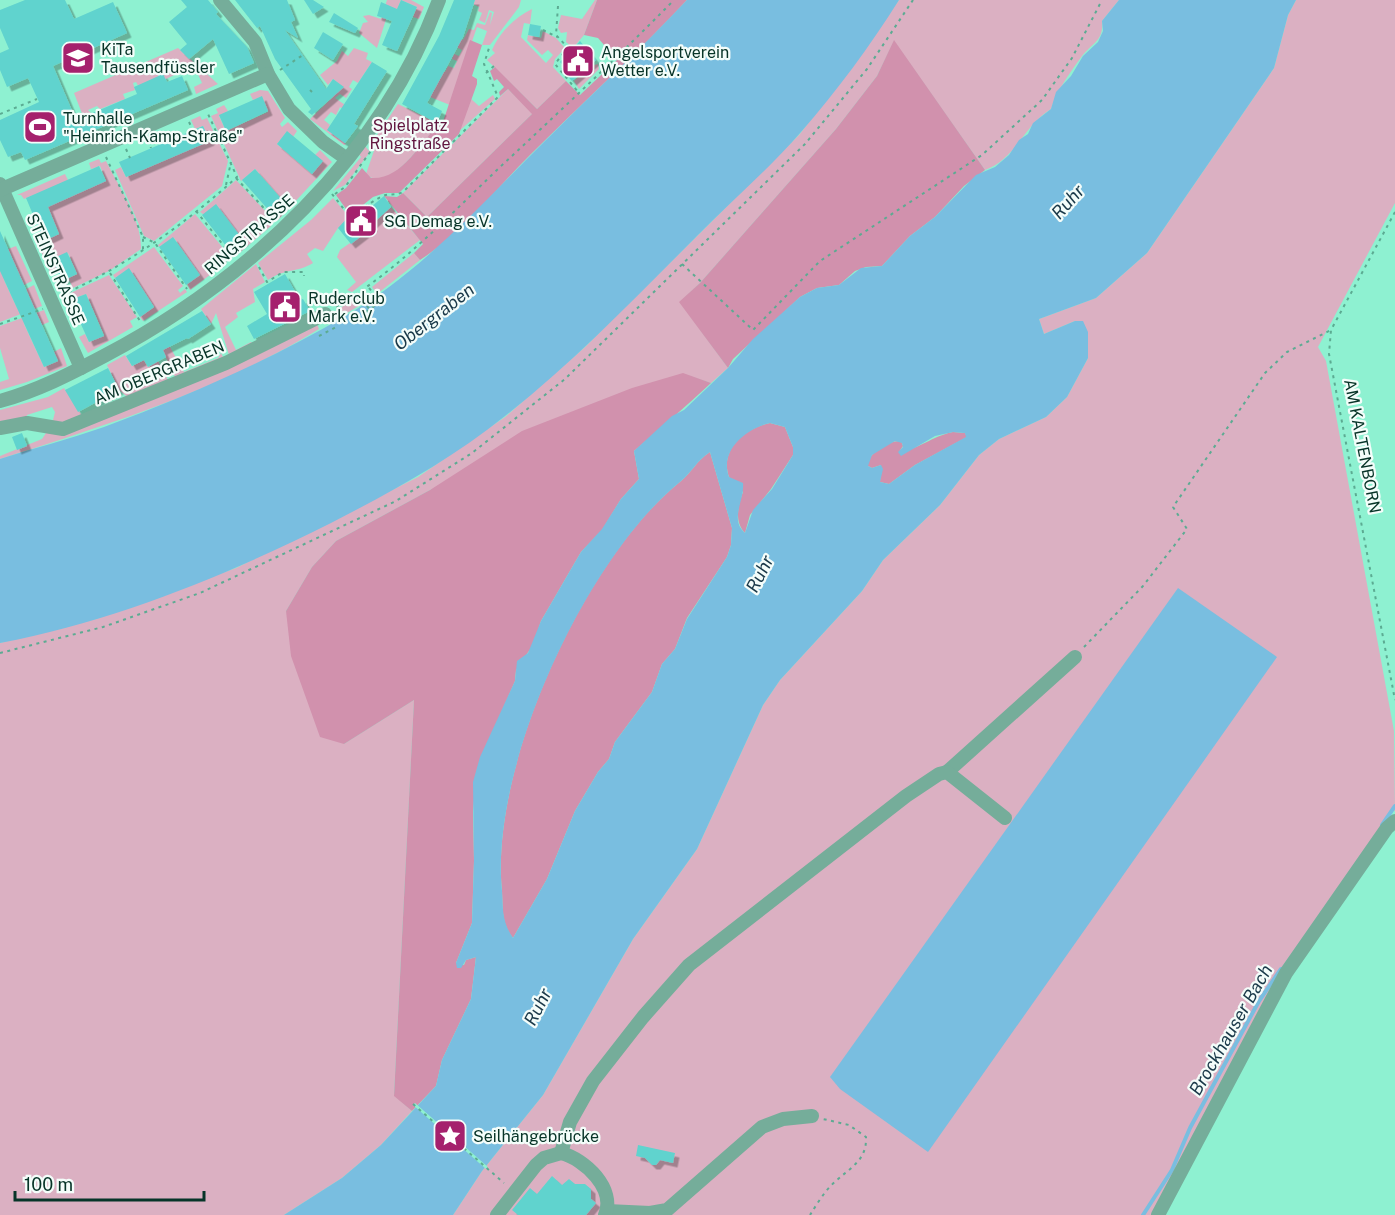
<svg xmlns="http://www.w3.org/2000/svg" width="1395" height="1215" font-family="'Public Sans',sans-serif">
  <defs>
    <filter id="shadow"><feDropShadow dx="4.5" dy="4.5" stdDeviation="0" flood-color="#0004"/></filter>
  </defs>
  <rect width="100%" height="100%" fill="#8ef1d1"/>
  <!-- green -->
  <g fill="#dbb0c2">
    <polygon points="387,0 411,0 424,7 419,19 413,17 417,7 401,0 395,15 388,13 377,48 359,33 363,23 368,22 363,16 369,15 381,19"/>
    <polygon points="475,0 521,0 519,7 490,45 482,45 487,31 477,27 450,105 430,97 443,71 445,72 448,66 454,68 457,61 452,59 454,54 459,56 462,50 458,48 452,35 463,40 469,29 474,30 477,23 485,25 490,12 492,13 490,25 494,12 489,10 485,23 479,20 482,13 478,11 479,7 473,4"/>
    <polygon points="595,0 597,0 584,35 573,48 566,42 567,32 561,33 558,28 561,15 582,19"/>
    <path d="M899,0h220l-17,21c2,20 -10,22 -20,35 -11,15 -26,36 -31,53 -27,16 -35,50 -66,61l-91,-129 -17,35 -41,53 -136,154 -20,19 48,66 -17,15 -28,-9 -253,116 -94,51 -24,26 -26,44 58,133 70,-44 -20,395 18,16 -31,34 -39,33 -58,37h-284v-572l96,-24 140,-51 182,-91 87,-60 79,-69 215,-213 57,-73z"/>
    <polygon points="1296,0 1395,0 1395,203 1318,347 1326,361 1394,731 1395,811 1392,810 1273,980 1286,973 1158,1215 453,1215 482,1171 543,1095 633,939 697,849 763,705 780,680 862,591 883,560 940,505 979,455 999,439 1046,417 1067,397 1088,358 1075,321 1044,334 1039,319 1096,298 1147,253 1274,68 1288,15"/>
    <path d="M532,9l-2,15 -6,-1 -3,14 25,26 7,-8 -5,-5 -6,5 -15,-15 1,-5 13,3 2,-7 13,7 9,10 -10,11 -2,8 13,14 -29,28 -50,-49 8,-7 -3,-3c7,-17 23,-33 40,-41z"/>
    <polygon points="178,48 218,84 196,94 194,87 202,83 196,70 191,67 166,79 161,78 158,70 161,68 159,64 151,68 153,72 156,71 162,82 142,92 136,82 133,83 135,90 123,94 125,99 100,109 97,106 88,110 91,113 83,116 74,93"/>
    <polygon points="354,48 368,53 366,59 372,62 358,83 353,80 349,87 352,89 346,98 340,94 335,98 351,109 349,113 340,107 336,115 331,112 324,120 330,125 328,130 346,144 344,145 310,119 333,97 339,84 333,79 328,85 320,75 337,61 342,51 348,56"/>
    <polygon points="598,64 599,69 579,89 574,81 590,66"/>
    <polygon points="508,89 533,113 427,217 403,193"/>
    <polygon points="260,90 268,91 285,118 280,124 282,127 288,122 297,131 293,137 287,132 277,144 312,174 322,162 315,155 320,150 332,162 278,220 273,214 285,203 255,169 241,181 211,116 218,113 216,109 224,105 228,111 219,116 226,131 268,112 262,97 253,100 250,94"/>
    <polygon points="493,95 495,99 457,133 471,99 479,106"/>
    <path d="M398,104l41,20c-15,15 -50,72 -73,50l10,-29 -3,-4z"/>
    <polygon points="200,116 202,120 207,118 228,161 222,186 154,241 144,236 115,170 121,167 126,177 209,141 203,126 195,129 191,120"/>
    <polygon points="364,145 370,152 345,185 333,191 361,157 358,153"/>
    <path d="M99,159l2,4 5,-2c13,26 36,59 35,88l-32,22 -36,17 -5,-10 9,-4 -9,-21 -11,16 -7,3 -16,-37 6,-3 4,8 15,-6 -18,-42 -17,7 -3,-4h-4l48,-21 3,6 38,1 -6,-15 -9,3 -2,-6z"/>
    <polygon points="236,180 271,217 266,222 271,226 236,256 231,251 243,241 200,212"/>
    <path d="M333,198l12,14 1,10 -8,6 -15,23 -8,-3 -8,6 6,9c-16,10 -27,5 -45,17l-10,-17 53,-43z"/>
    <polygon points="391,207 420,240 352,292 347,290 356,282 337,257 340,250 373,227 371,225"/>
    <polygon points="195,214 228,254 223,258 227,262 190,290 187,284 199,275 174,238 159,247 158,245"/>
    <polygon points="16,246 32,281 24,285 4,280 17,308 31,302 26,289 34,285 42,306 0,322 0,263 12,258 8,249"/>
    <polygon points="154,247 183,286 178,290 180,293 185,289 187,292 143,321 140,317 154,307 129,269 115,278 113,275"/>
    <polygon points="414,253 420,260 377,294 372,287"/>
    <polygon points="256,264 265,282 253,289 255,302 236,313 238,317 225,327 236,350 251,342 254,345 229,355 216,313 211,324 201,309"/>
    <polygon points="109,275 137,317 130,321 133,327 88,353 79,337 85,334 89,342 104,335 86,294 70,300 74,309 68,312 62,297"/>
    <polygon points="357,297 362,304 332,322 328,316"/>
    <polygon points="44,310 49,322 42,325 39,318 24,324 44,367 58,361 54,352 61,348 67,366 27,382 0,390 0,382 9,379 0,348 0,326"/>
    <path d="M316,322l3,7c-99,61 -210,95 -319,130v-3l42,-17 4,-6z"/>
    <polygon points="159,343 170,347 184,372 218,358 221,353 223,357 175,377"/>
    <polygon points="125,355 132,366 144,360 148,367 158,361 169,382 131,400 119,390 107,365"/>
    <polygon points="64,388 83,417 64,425 52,424 55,412 52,407 27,415 27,419 0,427 0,410 48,397"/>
  </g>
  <!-- forest -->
  <g fill="#d191ad">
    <path d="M597,0h90c-50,54 -105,103 -157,155 -35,35 -68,78 -110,105l-6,-7 9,-9 -39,-48 13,1 6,-4 24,24 105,-103 -24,-25 -8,7 -1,-4 5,-5 -7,-8 -3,2 -4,-10 5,-4 42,42 29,-28 14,14 37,-35 -19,-22 -14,-3z"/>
    <path d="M470,40l12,5 -10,31 5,3v5l-18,50 -60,59h-14l-12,4 -20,16 -7,-4 -10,-14 10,-7 16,-20 9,10c31,2 48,-34 68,-54l3,1z"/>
    <polygon points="894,40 985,170 964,186 935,217 910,236 882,266 866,267 855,271 839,285 817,288 800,297 733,359 728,368 679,302 700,283 836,129 877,76"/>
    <path d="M683,373l28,10c-26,24 -51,46 -77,68l5,28 -18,20 -19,31 -21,22 -40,69 -8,24 -17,25 -1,11 -38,88 -4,42 1,50 -2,62 -16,40 8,2 2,-5 10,-3 -5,42 -29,61 -6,26 -24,25 -18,-15 20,-396 -70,44 -24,-7 -29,-81 -5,-45 26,-44 24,-26 94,-51 92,-59 110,-43z"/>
    <path d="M770,423l15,4 8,20v8l-22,34 -21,26 -5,18c-11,-11 -7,-28 -2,-41l-14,-15c-10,-28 17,-49 41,-54z"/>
    <path d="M953,432l12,1 2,4 -52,28 -26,19 -9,-2 1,-17 -9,3 -4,-2c-1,-13 21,-26 33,-25l2,5 -4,6c19,-2 33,-16 54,-20z"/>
    <path d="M710,452l22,76 -1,17 -4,12 -40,61 -12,31 -13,15 -10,28 -37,50 -6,17 -11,13 -23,39 -28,68 -34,59c-12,-15 -10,-29 -11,-47 -13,-123 83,-334 179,-410 11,-9 16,-21 29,-29z"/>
  </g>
  <!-- water -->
  <g fill="#79bee0" fill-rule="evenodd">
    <path d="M687,0h212c-29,46 -62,91 -98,132 -32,37 -71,70 -105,105 -62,62 -122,125 -191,179 -53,43 -114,76 -174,107 -106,53 -214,97 -331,120v-184c34,-11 70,-20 104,-32 81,-30 164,-66 238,-109 79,-45 140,-115 204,-178 47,-47 96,-92 141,-140z"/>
    <path d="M1119,0h177l-8,15 -14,53 -127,185 -51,45 -57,21 5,15 31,-13h8l5,11v26l-21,39 -21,20 -47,22 -20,16 -39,50 -57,55 -21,31 -82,89 -17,25 -66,144 -64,90 -90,156 -61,76 -29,44h-169l58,-37 39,-33 55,-59 6,-26 29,-61 5,-42 -10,3 -5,8h-4l-1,-5 16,-40 2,-62 -1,-79 7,-25 35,-76 2,-20 11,-8 13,-32 40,-69 21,-23 19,-30 18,-20 -5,-28 38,-35 12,-6 44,-42 25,-29 47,-42 17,-9 22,-3 22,-17 21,-2 28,-30 25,-19 41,-42 19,-8 14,-12 10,-15 9,-6 5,-11 18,-14 5,-17 15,-16 12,-20 15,-14 5,-11 -1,-10zM770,423l15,4 8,20v8l-21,34 -19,21 -8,23c-16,-14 0,-33 -2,-50l-14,-6c-10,-27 18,-49 41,-54zM953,432l12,1 1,4 -51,28 -26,19 -9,-2 3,-13 -2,-4 -9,3 -4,-2 4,-11 23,-14 7,2 1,4 -5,5 3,4 34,-20zM710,452l22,76 -1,17 -4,12 -40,62 -12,30 -13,15 -10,28 -37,50 -6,17 -11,13 -23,39 -28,68 -34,59c-11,-16 -10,-29 -11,-47 -13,-123 84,-334 179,-410 11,-9 16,-21 29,-29z"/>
    <polygon points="1178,588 1277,657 928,1152 840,1089 830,1077"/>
  </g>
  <!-- pier -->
  <polygon fill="#8ef1d1" points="415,1103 488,1167 486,1169 413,1105"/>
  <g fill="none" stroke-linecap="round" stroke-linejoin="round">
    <!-- stream -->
    <g stroke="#79bee0" stroke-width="4">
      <polyline points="1382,825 1395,806"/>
      <polyline points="1143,1215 1172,1170 1190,1128 1259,1001 1281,969"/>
    </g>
  </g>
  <!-- building -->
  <g fill="#61d3ce" filter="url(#shadow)">
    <polygon points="25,0 65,0 74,19 113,2 127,33 53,66 76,120 137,94 134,87 163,74 167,82 182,76 188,90 25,160 21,152 8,157 0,140 0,120 39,102 28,78 7,87 0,70 0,53 9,49 0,28 0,10"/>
    <polygon points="181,0 208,0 218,12 216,14 247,47 254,63 229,74 213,39 189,59 180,50 187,44 169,22 187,7"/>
    <polygon points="235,0 287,0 295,20 291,22 298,38 285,30 326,89 333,79 344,87 312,115 308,112 311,109 275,59 260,26 257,28"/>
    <polygon points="304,0 313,0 324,7 313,14"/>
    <polygon points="401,0 417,7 397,51 382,45 392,21 377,16 381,2 397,9"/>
    <polygon points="454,0 475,0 463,37 427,103 442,111 437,123 402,104 439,36"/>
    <polygon points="334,13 358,28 355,33 329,22"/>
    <polygon points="530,24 541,26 539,37 528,35"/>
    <polygon points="323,32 343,44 333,60 314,48"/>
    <polygon points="580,41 596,60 572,81 561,69 564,66 560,62"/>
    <polygon points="372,62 387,71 354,124 358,126 345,143 327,130"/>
    <polygon points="262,96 268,111 226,131 219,115"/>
    <polygon points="203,126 210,141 126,177 119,162"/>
    <polygon points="287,131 323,161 312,174 277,144"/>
    <polygon points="99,166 106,181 48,207 59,234 44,241 26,198"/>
    <polygon points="255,169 285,203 273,215 242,180"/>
    <polygon points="384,196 391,207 371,225 373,227 351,244 338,228 349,216 369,204 371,207"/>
    <polygon points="216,204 244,241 230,251 202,215"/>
    <polygon points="0,231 58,361 44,367 0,271"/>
    <polygon points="173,237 200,275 186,285 159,247"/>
    <polygon points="67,252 77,274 62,281 52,259"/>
    <polygon points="129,268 154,307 140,317 115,278"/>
    <polygon points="285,274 300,300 303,299 310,311 254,339 247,326 267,314 254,292"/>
    <polygon points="86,294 104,336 89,342 70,300"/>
    <polygon points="202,311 211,324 188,339 187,338 163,350 166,357 148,367 144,360 132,366 126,356"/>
    <polygon points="108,368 119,390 78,412 65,390"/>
    <polygon points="22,433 27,446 17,450 12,437"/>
    <polygon points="638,1145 675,1153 673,1163 660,1160 656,1165 652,1165 645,1158 636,1156"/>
    <polygon points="552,1176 562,1185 569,1179 575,1184 585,1184 591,1189 591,1199 596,1203 586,1215 518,1215 512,1210 530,1188 537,1194"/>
  </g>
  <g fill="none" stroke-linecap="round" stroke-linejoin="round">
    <!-- path -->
    <g stroke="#5cab92" stroke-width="2" stroke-dasharray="3 4.5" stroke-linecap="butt">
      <polyline points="558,6 556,35 570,50"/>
      <polyline points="543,30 557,37"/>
      <polyline points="568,47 555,64 579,93"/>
      <polyline points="280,70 303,55"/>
      <polyline points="486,73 494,66"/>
      <polyline points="310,90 312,92"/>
      <polyline points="0,114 37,99"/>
      <polyline points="189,122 193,130"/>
      <polyline points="169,131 172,139"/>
      <polyline points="148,140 151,148"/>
      <polyline points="126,149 130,158"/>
      <polyline points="106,157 143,237 143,251"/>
      <polyline points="236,178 273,218"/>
      <polyline points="226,185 231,162"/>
      <polyline points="332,194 347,213"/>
      <polyline points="335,194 345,187 373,148"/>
      <polyline points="196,211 232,256"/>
      <polyline points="1395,212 1331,330 1329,354 1395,700"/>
      <path d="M349,216l-2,-3c13,0 24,-12 36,-17 7,-3 12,0 20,-4l95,-95 -14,-33 5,-16"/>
      <polyline points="143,237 155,243 187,289"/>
      <polyline points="682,264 753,330 820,261 982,155 1042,100 1072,58 1102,0"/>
      <polyline points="259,267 267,282 283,272 304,272 304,276"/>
      <polyline points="110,273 140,321"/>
      <polyline points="369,288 381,302"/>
      <polyline points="358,294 370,310"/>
      <path d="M62,295c65,-30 122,-70 175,-118l-29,-63"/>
      <path d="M336,307c62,-37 111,-89 163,-139 59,-55 118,-110 175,-168"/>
      <polyline points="366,312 384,299"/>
      <polyline points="0,324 43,309"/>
      <polyline points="319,336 338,326"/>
      <polyline points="1084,647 1143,586 1187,529 1173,507 1265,373 1287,352 1331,330"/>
      <polyline points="0,653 103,627 200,593 396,501 472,453 565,379 805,144 867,69 913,0"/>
      <polyline points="413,1104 504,1183"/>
      <path d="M810,1215c7,-11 15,-25 26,-34 15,-14 31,-21 30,-44l-17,-12 -26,-6"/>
    </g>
    <!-- minor -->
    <g stroke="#75ad9a" stroke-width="14">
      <polyline points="220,0 255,42 268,74 289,109 323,142 347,159"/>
      <polyline points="0,184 81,368"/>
      <polyline points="0,190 268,74"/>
      <path d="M0,401c37,-10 70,-27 104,-45 145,-76 277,-200 335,-356"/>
      <polyline points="0,428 27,423 63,429 226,363 325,314"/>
      <polyline points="947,772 1075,657"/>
      <polyline points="561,1153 570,1122 593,1081 643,1017 689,965 906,796 939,774 947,772 1005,818"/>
      <polyline points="607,1211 650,1213 667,1210 762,1127 783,1119 812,1116"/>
      <path d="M497,1215l39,-50 8,-7 17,-5c24,6 55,36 44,62"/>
      <polyline points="1158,1215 1286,973 1387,828 1395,821"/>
    </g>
  </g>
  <!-- icons -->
  <defs>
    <g id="school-square" transform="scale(1.725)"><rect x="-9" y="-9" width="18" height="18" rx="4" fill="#a5216d" stroke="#f4fdfa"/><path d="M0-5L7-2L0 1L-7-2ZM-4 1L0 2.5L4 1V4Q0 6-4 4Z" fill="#fff"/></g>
    <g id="civic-square" transform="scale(1.725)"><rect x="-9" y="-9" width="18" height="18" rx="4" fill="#a5216d" stroke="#f4fdfa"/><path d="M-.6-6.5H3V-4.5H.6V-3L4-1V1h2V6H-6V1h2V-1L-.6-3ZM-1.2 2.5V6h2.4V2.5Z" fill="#fff"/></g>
    <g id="stadium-square" transform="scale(1.725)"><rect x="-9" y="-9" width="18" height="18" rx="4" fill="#a5216d" stroke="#f4fdfa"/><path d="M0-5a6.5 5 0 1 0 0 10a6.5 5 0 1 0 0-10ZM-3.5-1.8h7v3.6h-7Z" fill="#fff"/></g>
    <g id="sight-square" transform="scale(1.725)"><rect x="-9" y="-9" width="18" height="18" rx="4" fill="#a5216d" stroke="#f4fdfa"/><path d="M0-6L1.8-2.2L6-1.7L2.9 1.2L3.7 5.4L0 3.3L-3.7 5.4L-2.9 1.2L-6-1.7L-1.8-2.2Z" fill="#fff"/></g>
  </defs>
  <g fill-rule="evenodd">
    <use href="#school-square" x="78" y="58"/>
    <use href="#civic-square" x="578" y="61"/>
    <use href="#stadium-square" x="40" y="127"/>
    <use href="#civic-square" x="361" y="221"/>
    <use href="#civic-square" x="285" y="307"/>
    <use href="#sight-square" x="450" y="1136"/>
  </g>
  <g text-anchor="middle" stroke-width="4.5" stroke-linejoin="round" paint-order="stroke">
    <!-- poi labels -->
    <g font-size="16" fill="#073428" stroke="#f4fdfa" text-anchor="start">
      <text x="101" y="55">KiTa<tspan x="101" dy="18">Tausendfüssler</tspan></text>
      <text x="601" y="58">Angelsportverein<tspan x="601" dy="18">Wetter e.V.</tspan></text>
      <text x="63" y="124">Turnhalle<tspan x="63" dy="18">"Heinrich-Kamp-Straße"</tspan></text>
      <text x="384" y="227">SG Demag e.V.</text>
      <text x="308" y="304">Ruderclub<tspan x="308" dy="18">Mark e.V.</tspan></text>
      <text x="473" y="1142">Seilhängebrücke</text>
    </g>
    <!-- park labels -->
    <g font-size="16" fill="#61163f" stroke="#f4fdfa">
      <text x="410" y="131">Spielplatz<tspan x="410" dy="18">Ringstraße</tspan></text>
    </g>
    <!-- street labels -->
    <g font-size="16" fill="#073428" stroke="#f4fdfa">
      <text transform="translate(249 234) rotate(-41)" y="6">RINGSTRASSE</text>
      <text transform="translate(56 269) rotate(66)" y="6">STEINSTRASSE</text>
      <text transform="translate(159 372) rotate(-23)" y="6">AM OBERGRABEN</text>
      <text transform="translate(1363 446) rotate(79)" y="6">AM KALTENBORN</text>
    </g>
    <!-- water labels -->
    <g font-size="18" font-style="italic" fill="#1a3949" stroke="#f4fdfa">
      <text transform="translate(1068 202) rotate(-48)" y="6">Ruhr</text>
      <text transform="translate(434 317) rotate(-38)" y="6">Obergraben</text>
      <text transform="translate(760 574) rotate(-63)" y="6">Ruhr</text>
      <text transform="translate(538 1007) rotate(-63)" y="6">Ruhr</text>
      <text transform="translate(1231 1030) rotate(-60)" y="6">Brockhauser Bach</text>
    </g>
  </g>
  <!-- scale -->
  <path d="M15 1191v9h189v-9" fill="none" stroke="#073428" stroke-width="3"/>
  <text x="24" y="1191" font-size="18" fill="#073428" stroke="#f4fdfa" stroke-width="4.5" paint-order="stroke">100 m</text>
</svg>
